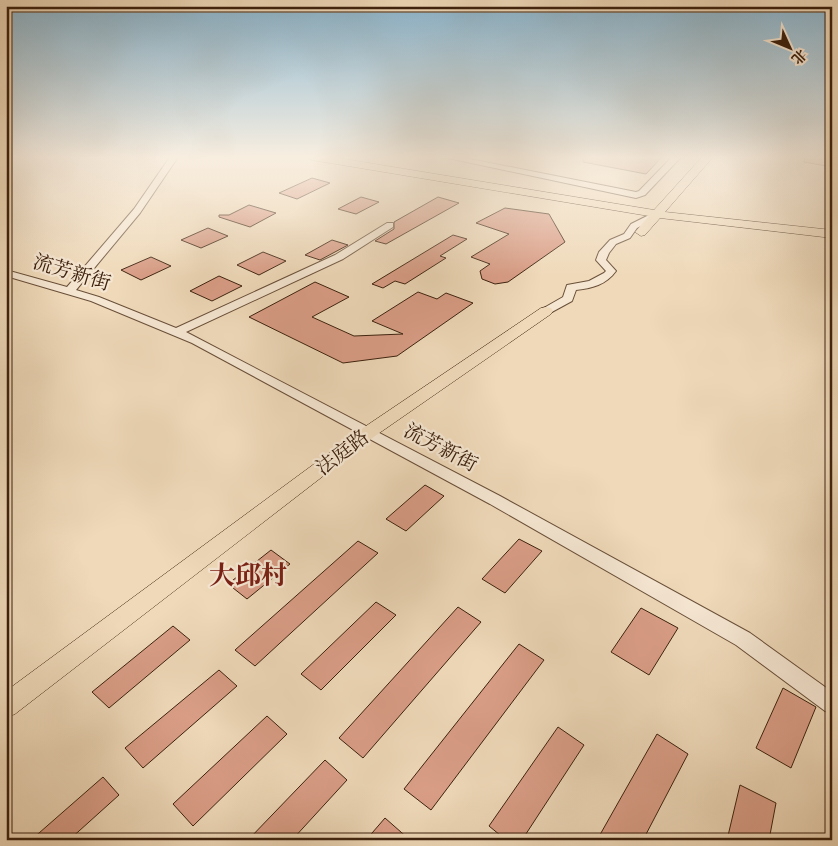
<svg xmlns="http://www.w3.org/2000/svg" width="838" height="846" font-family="Vollkorn,'Noto Serif SC',serif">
  <rect width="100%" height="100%" fill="#efd9b9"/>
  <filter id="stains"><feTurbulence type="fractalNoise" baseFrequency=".004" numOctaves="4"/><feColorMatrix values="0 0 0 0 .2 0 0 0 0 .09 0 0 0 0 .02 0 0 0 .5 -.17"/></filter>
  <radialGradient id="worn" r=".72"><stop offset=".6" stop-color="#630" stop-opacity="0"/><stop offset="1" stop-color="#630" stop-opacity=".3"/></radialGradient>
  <!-- building -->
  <g fill="#da9e87" stroke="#3c210d">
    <polygon points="583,157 662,157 646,174 583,162"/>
    <polygon points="805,157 832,157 832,167 804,162"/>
    <polygon points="312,178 330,183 297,199 279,193"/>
    <polygon points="361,197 379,202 356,214 338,209"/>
    <polygon points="438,197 459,203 386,244 375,241 394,229 394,222"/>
    <polygon points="249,205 276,213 250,227 219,217 219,215 229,215"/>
    <polygon points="505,208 549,214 565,242 508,282 495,284 482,279 480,271 490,264 471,257 509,234 476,223"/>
    <polygon points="208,228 228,236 201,248 181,240"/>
    <polygon points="453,235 467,239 440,256 446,258 405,284 395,281 383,288 372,284"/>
    <polygon points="332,240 348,245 320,260 305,255"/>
    <polygon points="263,252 286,261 259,275 237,265"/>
    <polygon points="151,257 171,266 141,280 121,270"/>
    <polygon points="219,276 242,286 212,301 190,291"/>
    <polygon points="315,282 349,297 312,317 354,336 403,334 372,321 418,292 437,299 446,293 473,303 397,356 343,363 249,317"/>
    <polygon points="425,485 444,496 406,531 386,519"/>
    <polygon points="519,539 542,551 505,593 482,579"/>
    <polygon points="358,541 378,553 255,666 235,650"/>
    <polygon points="271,550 290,564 247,599 228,584"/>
    <polygon points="376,602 396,615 321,690 301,674"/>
    <polygon points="458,607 481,622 363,758 339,738"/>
    <polygon points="641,608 678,628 649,675 611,652"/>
    <polygon points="173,626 190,640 109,708 92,692"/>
    <polygon points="519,644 544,660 431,810 404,789"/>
    <polygon points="219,670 237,686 143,768 125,748"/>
    <polygon points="783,688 816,707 791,768 756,748"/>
    <polygon points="267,716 287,734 193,826 173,804"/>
    <polygon points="558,727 584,745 522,840 506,840 489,826"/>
    <polygon points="657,734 688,754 643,840 597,840"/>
    <polygon points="325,760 347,780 292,840 248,840"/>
    <polygon points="103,777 119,795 69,840 31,840"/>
    <polygon points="740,785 776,803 769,840 727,840"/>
    <polygon points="385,818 410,840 366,840"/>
  </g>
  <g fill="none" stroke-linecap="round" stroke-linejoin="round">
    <!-- minor casing -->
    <g stroke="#694f38" stroke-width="2">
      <g id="minor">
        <polygon points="170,157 178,157 140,213 76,290 99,297 176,328 335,255 387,223 393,223 393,227 343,259 186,332 500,496 750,633 832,692 832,713 825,711 736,645 490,504 192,343 91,301 6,276 6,270 67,287 134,209"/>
        <polygon points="443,157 460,157 636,192 639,191 672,157 681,157 645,195 636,198"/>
        <path d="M657,211l4,3 -1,2 -23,12 -7,10 -14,6 -7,9 -3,7 10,11c-10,14 -24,17 -40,19l-4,11 -22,12h-8l-2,-2 2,-2 21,-12 4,-12 22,-4 15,-8 2,-2 -10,-11 3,-8 11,-12 14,-6 7,-10z"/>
      </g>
    </g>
    <!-- major casing -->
    <g stroke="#3c210d" stroke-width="1">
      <g id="major">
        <polygon points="307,157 332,157 654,210 702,157 713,157 665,212 832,230 832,238 660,218 645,235 641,236 635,232 649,216 312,160"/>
        <polygon points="546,307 551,308 553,311 551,314 375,436 15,714 6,718 6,691 363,428 541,308"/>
      </g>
    </g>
    <!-- minor -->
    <use href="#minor" fill="#f5e6d2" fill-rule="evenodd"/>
    <!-- major -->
    <use href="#major" fill="#efd9b9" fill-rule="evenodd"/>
  </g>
  <!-- sky -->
  <linearGradient id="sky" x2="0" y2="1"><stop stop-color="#89b6d1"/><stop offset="0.57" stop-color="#f8eee0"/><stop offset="1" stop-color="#f8eee0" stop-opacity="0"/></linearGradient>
  <rect width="838" height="276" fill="url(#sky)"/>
  <g text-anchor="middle" stroke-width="4.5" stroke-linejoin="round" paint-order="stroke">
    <!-- street labels -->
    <g font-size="20" fill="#3c210d" stroke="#f5e6d2">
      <text transform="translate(72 272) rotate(17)" y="7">流芳新街</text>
      <text transform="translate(441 447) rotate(28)" y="7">流芳新街</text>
      <text transform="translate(342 452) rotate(-37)" y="7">法庭路</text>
    </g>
    <!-- near-quarter labels -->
    <g font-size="26" font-weight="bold" fill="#7a1f14" stroke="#f5e6d2">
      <text x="248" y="584">大邱村</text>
    </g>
  </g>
  <!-- margin -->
  <rect width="838" height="846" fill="none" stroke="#efd9b9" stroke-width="25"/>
  <rect x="8" y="8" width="823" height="831" fill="none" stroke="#3c210d" stroke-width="2.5"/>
  <rect x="12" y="12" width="813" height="821" fill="none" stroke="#3c210d"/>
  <!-- north arrow -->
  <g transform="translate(790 48) rotate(134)" stroke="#f5e6d2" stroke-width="4" paint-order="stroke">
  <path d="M0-4L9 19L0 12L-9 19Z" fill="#3c210d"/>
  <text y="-8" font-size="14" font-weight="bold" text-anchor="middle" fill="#3c210d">北</text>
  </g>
  <rect width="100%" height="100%" filter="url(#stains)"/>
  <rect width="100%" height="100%" fill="url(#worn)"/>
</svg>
